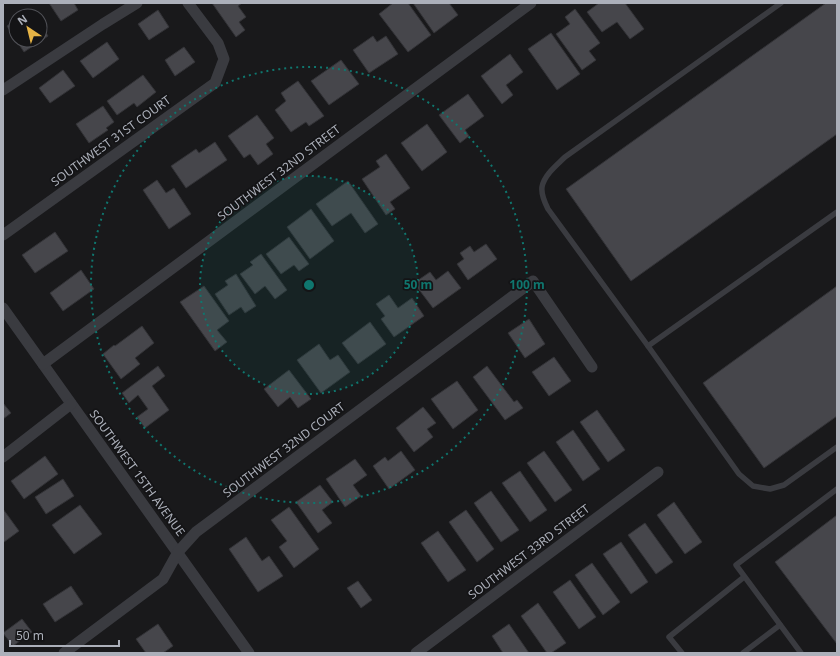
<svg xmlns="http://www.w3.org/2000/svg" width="840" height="656" font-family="'Noto Sans',sans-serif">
  <rect width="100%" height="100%" fill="#19191b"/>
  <!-- building -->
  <g fill="#46464b" stroke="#333337">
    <polygon points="49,3 74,3 78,10 61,21"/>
    <polygon points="212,3 242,3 238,6 246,17 239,22 245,30 236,37"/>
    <polygon points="393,3 408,3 431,35 408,52 379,14"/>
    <polygon points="413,3 449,3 458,15 434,33"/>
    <polygon points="599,3 625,3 644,29 630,39 617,22 602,32 587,12"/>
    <polygon points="826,3 837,3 837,134 631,281 566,189"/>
    <polygon points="575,9 600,43 589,51 596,60 582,70 556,34 570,24 565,17"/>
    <polygon points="158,10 169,27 149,40 138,24"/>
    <polygon points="16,20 16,40 40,40 40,24 48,36 24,52 7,26"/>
    <polygon points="551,33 580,74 557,90 528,49"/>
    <polygon points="373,36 377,42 386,36 398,54 369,73 353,50"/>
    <polygon points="107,42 119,59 93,78 80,61"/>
    <polygon points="184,47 195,62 175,76 165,60"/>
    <polygon points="510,54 523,72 506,85 513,95 502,104 481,76"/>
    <polygon points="341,60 359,84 329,105 311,81"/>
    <polygon points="63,70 75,86 50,103 39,88"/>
    <polygon points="143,75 156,92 137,107 134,103 117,115 107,101"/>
    <polygon points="298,81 324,116 309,126 306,122 291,132 275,110 286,101 281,93"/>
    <polygon points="468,94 484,116 465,130 469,136 460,143 439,115"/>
    <polygon points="103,106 114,122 106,128 108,130 89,143 76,124"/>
    <polygon points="257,115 274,138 266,144 273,154 258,165 250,154 244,158 228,136"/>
    <polygon points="427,124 447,152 422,171 401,143"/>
    <polygon points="215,142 227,160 186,188 171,166 196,149 199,153"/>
    <polygon points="386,154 410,188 390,202 395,209 386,215 362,179 380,167 376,161"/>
    <polygon points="157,180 166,193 174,188 191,214 169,229 143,190"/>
    <polygon points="348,181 378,224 365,233 351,213 332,226 316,204"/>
    <polygon points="311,209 334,241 310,259 287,227"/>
    <polygon points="55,232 68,251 35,273 22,255"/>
    <polygon points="289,237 309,264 299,271 294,265 281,274 266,254"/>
    <polygon points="486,244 497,259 468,280 457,264 464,259 460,253 470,246 474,252"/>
    <polygon points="261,254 287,290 275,299 265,286 255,294 240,274 253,265 250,262"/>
    <polygon points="81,270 94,289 63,311 50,293"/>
    <polygon points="448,271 461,288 433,308 414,283 430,272 436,280"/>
    <polygon points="236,274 256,306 245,313 241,307 229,315 215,294 228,285 225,281"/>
    <polygon points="204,286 229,321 217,330 227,342 215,351 180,302"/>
    <polygon points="837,286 837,416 764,468 703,383"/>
    <polygon points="389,295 398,308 412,298 424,316 394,337 381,319 385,316 376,304"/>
    <polygon points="529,319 545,344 525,358 508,333"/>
    <polygon points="370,322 386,344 358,364 342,343"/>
    <polygon points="142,326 154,343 135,358 140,364 121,379 103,354 114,345 115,346"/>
    <polygon points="319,344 330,360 338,355 350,372 321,393 297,360"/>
    <polygon points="554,357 571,381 549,396 532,372"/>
    <polygon points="158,366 165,376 152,386 169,410 145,428 137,417 148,409 138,395 129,403 122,393"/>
    <polygon points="487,366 514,402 517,400 523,408 505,420 473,377"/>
    <polygon points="289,370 311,399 298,408 290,397 278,407 264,389"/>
    <polygon points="457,381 478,410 453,429 431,399"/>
    <polygon points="3,403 11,413 3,419"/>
    <polygon points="423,407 436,423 427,429 433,437 414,452 396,428"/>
    <polygon points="597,410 625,450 608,462 580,422"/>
    <polygon points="573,430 600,469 583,481 556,442"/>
    <polygon points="401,451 415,470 389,489 373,466 385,457 388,461"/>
    <polygon points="544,451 572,490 555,502 527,463"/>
    <polygon points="45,456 58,474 24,499 11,481"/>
    <polygon points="355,459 367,475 353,485 361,496 345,507 326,479"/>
    <polygon points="520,471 547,510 530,522 502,483"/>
    <polygon points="63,479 74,496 46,514 35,497"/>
    <polygon points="320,485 333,502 322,510 332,523 318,533 296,502"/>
    <polygon points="491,491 519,530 501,542 474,503"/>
    <polygon points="674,502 702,542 685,554 657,515"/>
    <polygon points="80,505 102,534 74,554 52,525"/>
    <polygon points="289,507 319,549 294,568 279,547 287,541 271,520"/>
    <polygon points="3,509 19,531 4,542 3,539"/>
    <polygon points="466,510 494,549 477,562 449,522"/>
    <polygon points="837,515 837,644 775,562"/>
    <polygon points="645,523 673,562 656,574 628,535"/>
    <polygon points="438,531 466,570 448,582 421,543"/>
    <polygon points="246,537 262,561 269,556 283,576 258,592 229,549"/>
    <polygon points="621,542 648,582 631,594 603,554"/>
    <polygon points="592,563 620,602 603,615 575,575"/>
    <polygon points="570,580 596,617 579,629 553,592"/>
    <polygon points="358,581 372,600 361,608 347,588"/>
    <polygon points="71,586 83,604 55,622 43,604"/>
    <polygon points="538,603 566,643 551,653 547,653 521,616"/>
    <polygon points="22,619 32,632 13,646 3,633"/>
    <polygon points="158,624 173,646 163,653 146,653 136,639"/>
    <polygon points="509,624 529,653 503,653 492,636"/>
  </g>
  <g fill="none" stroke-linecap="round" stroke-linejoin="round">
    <!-- service -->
    <g stroke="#3a3b40" stroke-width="5.5">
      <path d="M781,3l-216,154c-8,8 -21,18 -23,30 -1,7 3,16 6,22l100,137 91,128 14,12 17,3 14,-4 53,-38"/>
      <polyline points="648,346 837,212"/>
      <polyline points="682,653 669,637 744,577"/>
      <polyline points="743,653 780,625"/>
      <polyline points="801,653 736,565 837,489"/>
    </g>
    <!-- minor -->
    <g stroke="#3a3b40" stroke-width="11">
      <polyline points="3,90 103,24 137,3"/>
      <polyline points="3,235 215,83 224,59 218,43 188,3"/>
      <polyline points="3,308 249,653"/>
      <polyline points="43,364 531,3"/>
      <polyline points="3,457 71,404"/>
      <polyline points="64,653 163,579 178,552 196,532 533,281 592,367"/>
      <polyline points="416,653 658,472"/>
    </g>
  </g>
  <!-- distance rings -->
  <circle cx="309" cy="285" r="109" fill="#0f766e" fill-opacity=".12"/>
  <g fill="none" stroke="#0f766e" stroke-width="2" stroke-dasharray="2 4">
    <circle cx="309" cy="285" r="109"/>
    <circle cx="309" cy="285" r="218"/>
  </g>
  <g text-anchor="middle" stroke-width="3.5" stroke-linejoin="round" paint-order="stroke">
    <!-- street labels -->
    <g font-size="12" fill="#acb0ba" stroke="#141416">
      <text transform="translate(111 141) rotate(-36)" y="4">SOUTHWEST 31ST COURT</text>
      <text transform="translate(279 173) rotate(-37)" y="4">SOUTHWEST 32ND STREET</text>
      <text transform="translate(284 450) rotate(-37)" y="4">SOUTHWEST 32ND COURT</text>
      <text transform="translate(137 473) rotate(54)" y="4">SOUTHWEST 15TH AVENUE</text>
      <text transform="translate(529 552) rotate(-37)" y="4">SOUTHWEST 33RD STREET</text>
    </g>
  </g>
  <circle cx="309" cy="285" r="6" fill="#0f766e" stroke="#141416" stroke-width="2"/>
  <g font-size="12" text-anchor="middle" font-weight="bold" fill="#0f766e" stroke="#141416" stroke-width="3.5" stroke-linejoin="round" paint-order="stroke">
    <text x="418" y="289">50 m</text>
    <text x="527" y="289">100 m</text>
  </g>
  <!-- border -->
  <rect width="840" height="656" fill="none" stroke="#acb0ba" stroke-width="8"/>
  <!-- north arrow -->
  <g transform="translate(28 28) rotate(325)"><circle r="19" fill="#141416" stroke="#515258"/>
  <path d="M0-3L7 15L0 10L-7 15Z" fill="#e6b446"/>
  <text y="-6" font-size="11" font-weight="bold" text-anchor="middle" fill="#acb0ba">N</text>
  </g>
  <!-- scale -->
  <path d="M10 640v6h109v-6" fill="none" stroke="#acb0ba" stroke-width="2"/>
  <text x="16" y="640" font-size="12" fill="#acb0ba" stroke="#141416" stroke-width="3" paint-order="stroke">50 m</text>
</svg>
